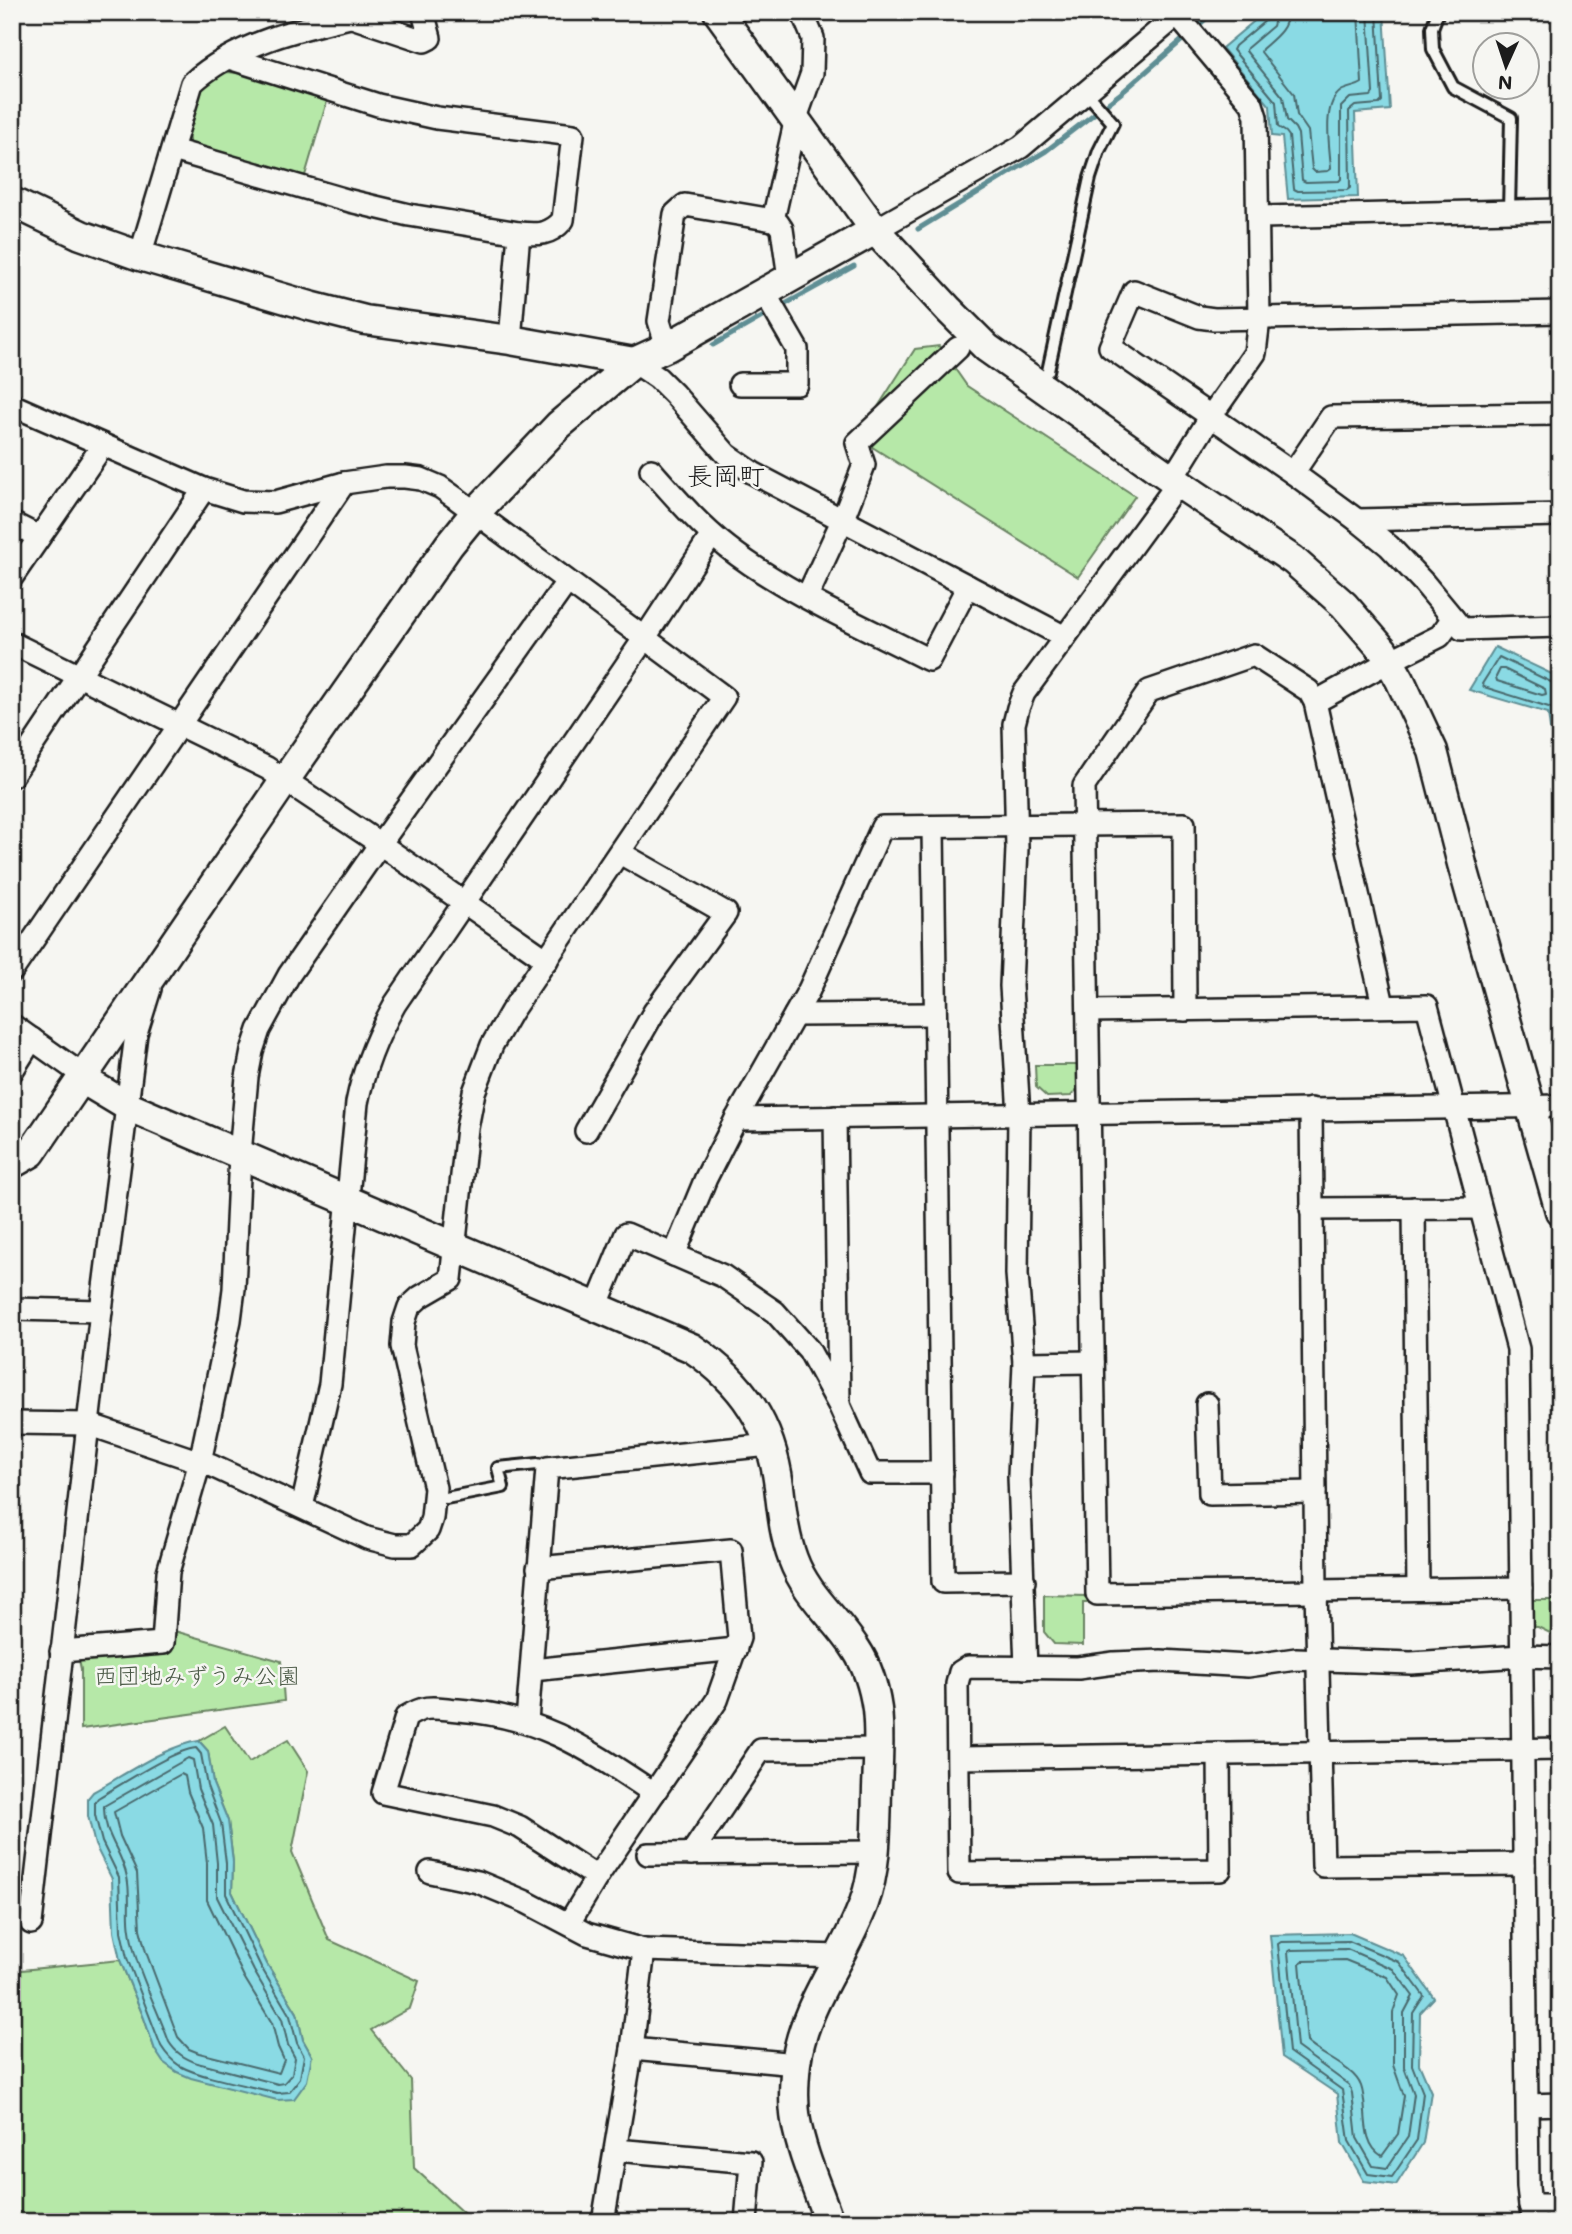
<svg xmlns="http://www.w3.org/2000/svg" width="1572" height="2234" font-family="Mali,'Klee One',sans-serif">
  <rect width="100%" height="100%" fill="#f6f6f2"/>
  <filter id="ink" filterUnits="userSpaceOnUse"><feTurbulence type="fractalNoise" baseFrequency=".0143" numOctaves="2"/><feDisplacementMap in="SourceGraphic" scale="14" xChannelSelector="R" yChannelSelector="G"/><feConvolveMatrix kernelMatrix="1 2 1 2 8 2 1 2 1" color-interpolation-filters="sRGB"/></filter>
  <g filter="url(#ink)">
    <!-- green -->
    <g fill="#b6e8a8" stroke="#698262" stroke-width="2">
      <path d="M227,72l11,1 90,25 -24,81 -113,-34c-7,-11 2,-52 10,-60 7,-8 17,-11 26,-13z"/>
      <polygon points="939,346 967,386 1135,496 1078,577 858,438 915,349"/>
      <polygon points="1035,1065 1079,1065 1080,1086 1071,1096 1047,1097 1036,1087"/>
      <polygon points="1044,1595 1087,1596 1088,1603 1083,1603 1083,1645 1054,1644 1044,1632"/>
      <polygon points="1529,1600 1560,1600 1560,1638 1538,1627 1529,1627"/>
      <polygon points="171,1630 281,1661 284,1701 81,1729 81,1669 78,1656"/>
      <polygon points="225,1726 249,1762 288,1740 308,1771 292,1852 329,1940 419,1981 410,2008 371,2030 411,2080 414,2168 473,2222 12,2222 12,1971 120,1960 144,2018 155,2050 312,2056 303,2040 297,2013 267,1964 232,1892 233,1862 228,1821 213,1784 208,1751 199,1741"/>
    </g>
    <!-- water -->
    <g fill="#8adae4" stroke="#5e8e94" stroke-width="2">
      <polygon points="1265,12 1384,12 1390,110 1355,113 1358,197 1288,199 1282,137 1272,136 1270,106 1222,48"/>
      <polygon points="1495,647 1560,678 1560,805 1548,713 1469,690"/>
      <path d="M199,1741l9,10 5,33 15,37 5,41 -1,30 35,72 30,49 6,27 9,16 -5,25 -13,18 -17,1 -86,-22 -14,-6 -14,-10 -8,-12 -11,-32 -24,-58 -6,-28 -2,-53 -17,-34 -7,-29v-18l5,-6c30,-16 73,-47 106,-51z"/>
      <polygon points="1350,1933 1404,1956 1434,1998 1420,2013 1419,2064 1431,2092 1423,2143 1396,2185 1364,2181 1342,2143 1337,2094 1282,2057 1270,1935"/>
    </g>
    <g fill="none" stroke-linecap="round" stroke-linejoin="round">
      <!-- shore -->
      <g stroke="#48686c" stroke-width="2">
        <polyline points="1268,12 1266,20 1235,46 1233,50 1276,102 1278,127 1286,132 1289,136 1294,189 1298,191 1347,190 1350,188 1349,111 1355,106 1379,104 1382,101 1377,12"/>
        <polyline points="1277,12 1273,26 1247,48 1246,51 1283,97 1287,120 1295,128 1298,134 1302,180 1306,182 1339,181 1341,179 1341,107 1350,98 1371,96 1373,93 1368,12"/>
        <path d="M1288,12c-1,18 -14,26 -26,37l-1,3 33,42 3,21 11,16 4,38 3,3 13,-1 3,-2c-1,-22 -10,-64 10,-78 7,-4 15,-4 21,-8l-4,-71"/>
        <polygon points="1504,669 1545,689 1546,694 1542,695 1497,681 1496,677 1500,669"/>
        <polyline points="1560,684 1555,684 1499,657 1482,684 1484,687 1552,708 1555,713 1560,756"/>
        <path d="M196,1748l5,6 6,32 14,37 5,40v31l35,73 29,49 7,27 7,13 -4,22 -11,14 -12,1c-26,-7 -75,-15 -97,-27 -8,-5 -14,-12 -19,-20l-34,-88 -6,-27 -2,-54 -17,-35 -7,-27v-13l3,-4c23,-13 75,-48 98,-50z"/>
        <path d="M188,1758l5,2 5,29 15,36 4,38v34l37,74 28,48 6,26 7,13 -3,16 -8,9 -6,1 -81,-21c-13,-5 -21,-10 -28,-21 -12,-35 -35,-76 -39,-112 -3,-17 1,-36 -3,-53 -5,-26 -24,-42 -23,-71z"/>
        <polygon points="181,1774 185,1776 188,1792 203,1828 207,1863 207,1900 244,1977 272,2023 278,2047 284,2060 279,2073 199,2053 189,2049 178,2037 146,1952 140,1929 137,1873 120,1836 114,1812"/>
        <polygon points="1349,1941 1399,1962 1424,1996 1413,2013 1412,2065 1423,2093 1417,2140 1392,2177 1368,2174 1349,2141 1342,2090 1289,2052 1278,1944 1281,1942"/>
        <polygon points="1347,1949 1393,1969 1413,1996 1404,2013 1404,2067 1414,2094 1408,2137 1387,2168 1373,2166 1357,2138 1352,2093 1349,2085 1297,2047 1288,1952 1291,1950"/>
        <path d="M1345,1960l42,17 12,18 -6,17v53l11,31 -6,38 -16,22c-23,-14 -13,-48 -21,-70 -7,-19 -40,-30 -54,-44l-7,-79 3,-2z"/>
      </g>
      <!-- stream -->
      <g stroke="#5e8e94" stroke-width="5">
        <polyline points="1195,29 1213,12"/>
        <polyline points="918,229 1046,151 1125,90 1188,35"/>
        <polyline points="780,307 854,266"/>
        <polyline points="713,345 771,312"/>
      </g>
      <!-- service casing -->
      <g stroke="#1c1c1c" stroke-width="16">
        <g id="service">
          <polyline points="1438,12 1432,28 1433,49 1453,87 1511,118 1509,211"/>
          <polyline points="1048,371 1090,178 1099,151 1113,123 1087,93"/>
          <polyline points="435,1497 446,1498 503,1487 498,1468 538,1464 547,1468"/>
        </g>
      </g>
      <!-- minor casing -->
      <g stroke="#1c1c1c" stroke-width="26">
        <g id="minor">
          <polyline points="352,17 424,41 430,38 423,12"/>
          <path d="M229,58l149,47 59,13 136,17 -10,85c-13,15 -25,15 -44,13l-9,107"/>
          <polyline points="173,150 350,201 409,215 519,233"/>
          <polyline points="1258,217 1560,210"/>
          <polyline points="875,230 1021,147 1181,12"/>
          <path d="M140,256l52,-173c47,-43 119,-57 180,-71"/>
          <polyline points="789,278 782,229 778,223 773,220 796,118 812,73 813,38 802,12"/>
          <polyline points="1560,312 1214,319 1199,317 1134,291 1110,347 1293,473 1357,520 1389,546 1424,583 1462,629 1560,626"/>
          <polyline points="667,347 659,321 675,214 685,205 773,220"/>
          <polyline points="634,362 658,378 674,394 727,455 753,473 1065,637"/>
          <polyline points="740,384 797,384 797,349 764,292"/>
          <polyline points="12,405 204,489 243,501 275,502 344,483 386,477 405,477 421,479 440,487 457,499 724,697 511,1012 492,1045 474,1092 467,1128 451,1279 420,1297 409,1307 404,1322 402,1346 435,1488 432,1518 428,1530 412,1545 395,1545 367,1538 212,1466 88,1424 12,1423"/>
          <path d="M651,470c24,27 47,54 76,77 57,45 136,79 202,113l39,-74"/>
          <polyline points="1293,473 1331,417 1560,414"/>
          <polyline points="1172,479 1211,416 1255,353 1259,319 1256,117 1252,104 1177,15"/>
          <polyline points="1357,520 1560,515"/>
          <polyline points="12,523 39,537"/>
          <polyline points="12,577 103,445"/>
          <polyline points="807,597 842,521 864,465 857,443 958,348"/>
          <polyline points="12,643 267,768 370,837 547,960"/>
          <polyline points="1315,702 1390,661 1440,636 1453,618"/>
          <polyline points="12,776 204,489"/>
          <polyline points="933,828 943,1582 1024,1581"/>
          <polyline points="12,971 344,483"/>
          <polyline points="1383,1005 1315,702 1309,691 1254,655 1149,691 1084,786 1097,1594 1521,1588"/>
          <polyline points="1185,1010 1184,824 882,827 809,990 736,1119 1560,1106"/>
          <polyline points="1088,1011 1427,1006 1518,1349 1528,2187 1530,2205 1535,2222"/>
          <polyline points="795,1015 935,1014"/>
          <polyline points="12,1025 84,1076"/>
          <polyline points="12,1071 32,1039"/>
          <polyline points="1311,1109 1316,1590 1323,1866 1524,1864"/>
          <polyline points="835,1117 839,1402"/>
          <polyline points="586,1131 654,1012 726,913 620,853"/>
          <polyline points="1414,1208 1418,1589"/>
          <polyline points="1311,1209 1480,1208"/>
          <polyline points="674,1255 706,1178 736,1119"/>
          <polyline points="596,1307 626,1234 723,1276 775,1312 809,1350 839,1405 870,1473 942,1473"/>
          <polyline points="12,1309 101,1311"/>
          <polyline points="1024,1363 1093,1362"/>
          <polyline points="1207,1404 1210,1494 1315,1492"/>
          <path d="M302,1507l28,-123 27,-281c7,-36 20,-67 38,-99l249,-365 68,-104"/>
          <polyline points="538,1568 731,1550 739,1638 717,1700 597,1877 569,1923"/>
          <polyline points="61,1651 163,1643 168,1572 200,1462 230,1320 234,1289 240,1154 247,1077 252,1051 259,1030 289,975 380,844 567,582"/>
          <polyline points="1026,1668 1019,1476 1024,1363 1017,1274 1019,1115 1011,986 1017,848 1014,724 1018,708 1024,693 1178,483"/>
          <polyline points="532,1670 736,1649"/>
          <polyline points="527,1721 547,1468 769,1445"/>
          <polyline points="1219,1754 1220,1870 959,1873 957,1684 960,1672 968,1667 1078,1668 1114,1663 1161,1661 1248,1666 1296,1659 1411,1663 1522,1656 1560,1657"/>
          <polyline points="959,1758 1560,1749"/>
          <polyline points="648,1854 874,1852"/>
          <polyline points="691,1854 761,1750 879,1749"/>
          <polyline points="430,1872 478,1882 526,1902 587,1934 644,1950 839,1956"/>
          <path d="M597,1877l-77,-50 -27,-11 -110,-23 23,-76c21,-13 28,-9 52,-7 83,6 128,38 196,83"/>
          <polyline points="31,1923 101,1311 127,1106 136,1034 150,989"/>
          <polyline points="632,2049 796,2064"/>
          <polyline points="1528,2105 1560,2104"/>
          <polyline points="616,2150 751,2162 746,2222"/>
          <polyline points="1530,2205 1560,2205"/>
          <polyline points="603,2222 632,2049 644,1950"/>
        </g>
      </g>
      <!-- tertiary casing -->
      <g stroke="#1c1c1c" stroke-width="33">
        <g id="tertiary">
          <polyline points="718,12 875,230 949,310 987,348 1172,479 1293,560 1344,605 1383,650 1400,680 1433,751 1462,864 1560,1211"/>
          <polyline points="12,202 81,235 140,256 310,306 365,320 510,340 634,362"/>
          <path d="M82,1079l45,27 565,242c51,35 79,76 87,138 3,25 5,49 14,73 13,36 43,59 63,90 12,18 18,39 21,60 3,26 1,53 0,79 -1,38 0,79 -13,115 -20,55 -60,101 -68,160 -2,18 -3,40 0,58 6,34 22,68 33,101"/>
          <polyline points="12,1164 31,1153 285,780 449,545 475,513 559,425 634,362 667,347 875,230"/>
        </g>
      </g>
      <!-- service -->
      <use href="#service" stroke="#f6f6f2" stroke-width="10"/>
      <!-- minor -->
      <use href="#minor" stroke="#f6f6f2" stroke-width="21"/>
      <!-- tertiary -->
      <use href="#tertiary" stroke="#f6f6f2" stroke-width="28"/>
    </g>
  </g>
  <g text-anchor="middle" stroke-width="5" stroke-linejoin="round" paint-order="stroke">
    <!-- park labels -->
    <g font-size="23" fill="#4a5946" stroke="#f6f6f2">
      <text x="197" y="1684">西団地みずうみ公園</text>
    </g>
    <!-- quarter labels -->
    <g font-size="26" fill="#1c1c1c" stroke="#f6f6f2">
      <text x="726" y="485">長岡町</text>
    </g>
  </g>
  <!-- margin -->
  <rect width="1572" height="2234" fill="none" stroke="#f6f6f2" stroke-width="42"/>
  <rect x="21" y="21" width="1530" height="2192" fill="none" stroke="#1c1c1c" stroke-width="2.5" filter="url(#ink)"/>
  <!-- north arrow -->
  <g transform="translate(1506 66) rotate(183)"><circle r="33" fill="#f6f6f2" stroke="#9f9f9c" stroke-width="2"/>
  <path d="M0-5L12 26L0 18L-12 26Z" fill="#1c1c1c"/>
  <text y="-10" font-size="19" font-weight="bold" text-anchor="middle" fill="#1c1c1c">N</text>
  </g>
</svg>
